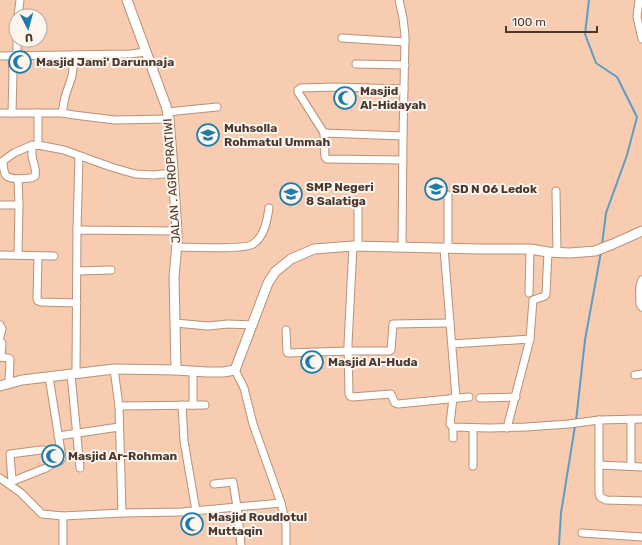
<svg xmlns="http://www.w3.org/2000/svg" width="642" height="545" font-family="Rubik,sans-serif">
  <rect width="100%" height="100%" fill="#f7ccb0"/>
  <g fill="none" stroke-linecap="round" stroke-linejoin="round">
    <!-- stream -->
    <g stroke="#589ec5" stroke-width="2">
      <polyline points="589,0 585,34 596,63 617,77 637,117 627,155 606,213 602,245"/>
      <polyline points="576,421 585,340 601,252"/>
      <polyline points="559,545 561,513 575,426"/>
    </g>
    <!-- minor casing -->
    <g stroke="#b99176" stroke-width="9">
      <g id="minor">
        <polyline points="399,0 403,18 405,36 403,136 402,247"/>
        <polyline points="639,0 637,17 642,39"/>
        <polyline points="18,16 20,0"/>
        <polyline points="342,38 405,42"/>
        <polyline points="0,56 130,54 146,52"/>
        <polyline points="12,56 13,72 12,113"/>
        <polyline points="17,56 17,40"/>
        <polyline points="356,64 405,65"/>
        <polyline points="167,112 217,107"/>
        <polyline points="0,113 62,113 74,115 115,120 169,119"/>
        <polyline points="38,113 38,145"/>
        <polyline points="62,113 65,97 72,76 75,55"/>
        <polyline points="324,133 298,92 298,90 301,88 335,87 404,89"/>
        <polyline points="403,160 327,159 325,157 324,133 403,136"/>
        <path d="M3,162c1,13 1,16 15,17l1,26"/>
        <polyline points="0,163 14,153 30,146 38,145 64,150 111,167 135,174 154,175 173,173"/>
        <path d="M18,179l13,-1 4,-2c2,-7 -2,-13 -3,-20 0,-4 0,-7 0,-11"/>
        <polyline points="556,191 557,253"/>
        <polyline points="0,205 19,205 18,255"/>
        <polyline points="358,208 358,246"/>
        <polyline points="77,230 79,156"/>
        <polyline points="353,246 348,344 349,394 350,396 352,397 391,394 395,403 398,404 469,397"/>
        <path d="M176,247c14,0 69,3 77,-3 12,-8 14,-24 16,-36"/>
        <polyline points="444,248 456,398"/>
        <polyline points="448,248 448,195"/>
        <polyline points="0,255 54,256"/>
        <polyline points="38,256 37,299 38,301 41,302 77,303"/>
        <polyline points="77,271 111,270"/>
        <path d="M642,280c-4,6 -2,16 -2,24l1,2 1,1"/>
        <polyline points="529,293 530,249"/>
        <polyline points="175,323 208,326 228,324 253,325"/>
        <polyline points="0,325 2,329 0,337"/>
        <polyline points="286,330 287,352 288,353 348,351 389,351 391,350 393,324 450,323"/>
        <polyline points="530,339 533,300 545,296 546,294 548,252"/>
        <polyline points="0,342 2,343 1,357"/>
        <polyline points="452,344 530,339 507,428"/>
        <polyline points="0,357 8,358 10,359 9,382"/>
        <polyline points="114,369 119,406 122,513"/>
        <polyline points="235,370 244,388 253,424 281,503 286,525 286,545"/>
        <polyline points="193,371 193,405"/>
        <polyline points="76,373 77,230 177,231"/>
        <polyline points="71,374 80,468"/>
        <polyline points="635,375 642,374"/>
        <polyline points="453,398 450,424 453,427 489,428 526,427 569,424 599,420 642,419"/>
        <polyline points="480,398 516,397"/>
        <polyline points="182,405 184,441 196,511"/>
        <polyline points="119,406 205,405"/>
        <polyline points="631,419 631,466"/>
        <polyline points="599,420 599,493 600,497 606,500 642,501"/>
        <polyline points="453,427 453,438"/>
        <polyline points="473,428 473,466"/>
        <polyline points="58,436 119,427"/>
        <polyline points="599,465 642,467"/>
        <polyline points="0,478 21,493 42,514 63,516 122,513 182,512 237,507 241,545"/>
        <polyline points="12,481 10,454 41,450 43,450"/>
        <polyline points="8,483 46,468 54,463 60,461 62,458 49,377"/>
        <polyline points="214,484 233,482 237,507 281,503"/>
        <polyline points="63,516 63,545"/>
        <polyline points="582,533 642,537"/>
      </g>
    </g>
    <!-- tertiary casing -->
    <g stroke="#b99176" stroke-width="11">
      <g id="tertiary">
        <polyline points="127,0 166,106 169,119 172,156 177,231 177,244 174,277 176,370"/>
        <polyline points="0,386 22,380 114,369 176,370 207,372 223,372 235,370 268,283 275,272 291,259 314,249 353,246 480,249 530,249 548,252 570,253 595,251 613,244 642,231"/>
      </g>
    </g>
    <!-- minor -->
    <use href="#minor" stroke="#fff" stroke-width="7"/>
    <!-- tertiary -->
    <use href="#tertiary" stroke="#fff" stroke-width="9"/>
  </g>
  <!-- icons -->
  <defs>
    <g id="mosque-ring" transform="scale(1.15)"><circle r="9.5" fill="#fef5ef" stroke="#1d7ca9" stroke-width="1.5"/><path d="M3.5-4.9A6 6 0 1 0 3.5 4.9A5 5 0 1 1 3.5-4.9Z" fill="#1d7ca9"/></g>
    <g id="school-ring" transform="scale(1.15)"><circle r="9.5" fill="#fef5ef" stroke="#1d7ca9" stroke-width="1.5"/><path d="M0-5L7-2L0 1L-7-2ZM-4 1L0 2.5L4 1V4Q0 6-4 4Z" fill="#1d7ca9"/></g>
  </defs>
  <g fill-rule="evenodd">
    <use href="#mosque-ring" x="20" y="62"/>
    <use href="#mosque-ring" x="345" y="98"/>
    <use href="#school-ring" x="208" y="135"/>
    <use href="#school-ring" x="436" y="189"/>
    <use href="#school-ring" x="291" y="194"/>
    <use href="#mosque-ring" x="312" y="362"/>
    <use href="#mosque-ring" x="53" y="456"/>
    <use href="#mosque-ring" x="192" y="524"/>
  </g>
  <g text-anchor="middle" stroke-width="4" stroke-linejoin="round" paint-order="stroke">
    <!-- poi labels -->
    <g font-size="12" font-weight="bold" fill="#49382d" stroke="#fef5ef" text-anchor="start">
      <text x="36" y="66">Masjid Jami' Darunnaja</text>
      <text x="360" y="95">Masjid<tspan x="360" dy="14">Al-Hidayah</tspan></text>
      <text x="224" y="132">Muhsolla<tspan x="224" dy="14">Rohmatul Ummah</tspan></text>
      <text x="306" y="191">SMP Negeri<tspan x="306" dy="14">8 Salatiga</tspan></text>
      <text x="452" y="193">SD N 06 Ledok</text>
      <text x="328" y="366">Masjid Al-Huda</text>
      <text x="68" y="460">Masjid Ar-Rohman</text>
      <text x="208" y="521">Masjid Roudlotul<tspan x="208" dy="14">Muttaqin</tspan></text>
    </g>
    <!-- street labels -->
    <g font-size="12" fill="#49382d" stroke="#fef5ef">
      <text transform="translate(172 181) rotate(-94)" y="4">JALAN . AGROPRATIWI</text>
    </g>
  </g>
  <!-- north arrow -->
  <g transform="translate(28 28) rotate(174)"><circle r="19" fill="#fef5ef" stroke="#b6a9a1"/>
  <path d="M0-3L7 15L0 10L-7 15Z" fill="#1d7ca9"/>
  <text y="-6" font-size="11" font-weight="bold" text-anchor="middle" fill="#49382d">U</text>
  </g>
  <!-- scale -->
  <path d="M506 26v6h91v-6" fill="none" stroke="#49382d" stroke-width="2"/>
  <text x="512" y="26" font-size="12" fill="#49382d" stroke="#fef5ef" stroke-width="3" paint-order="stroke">100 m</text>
</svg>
